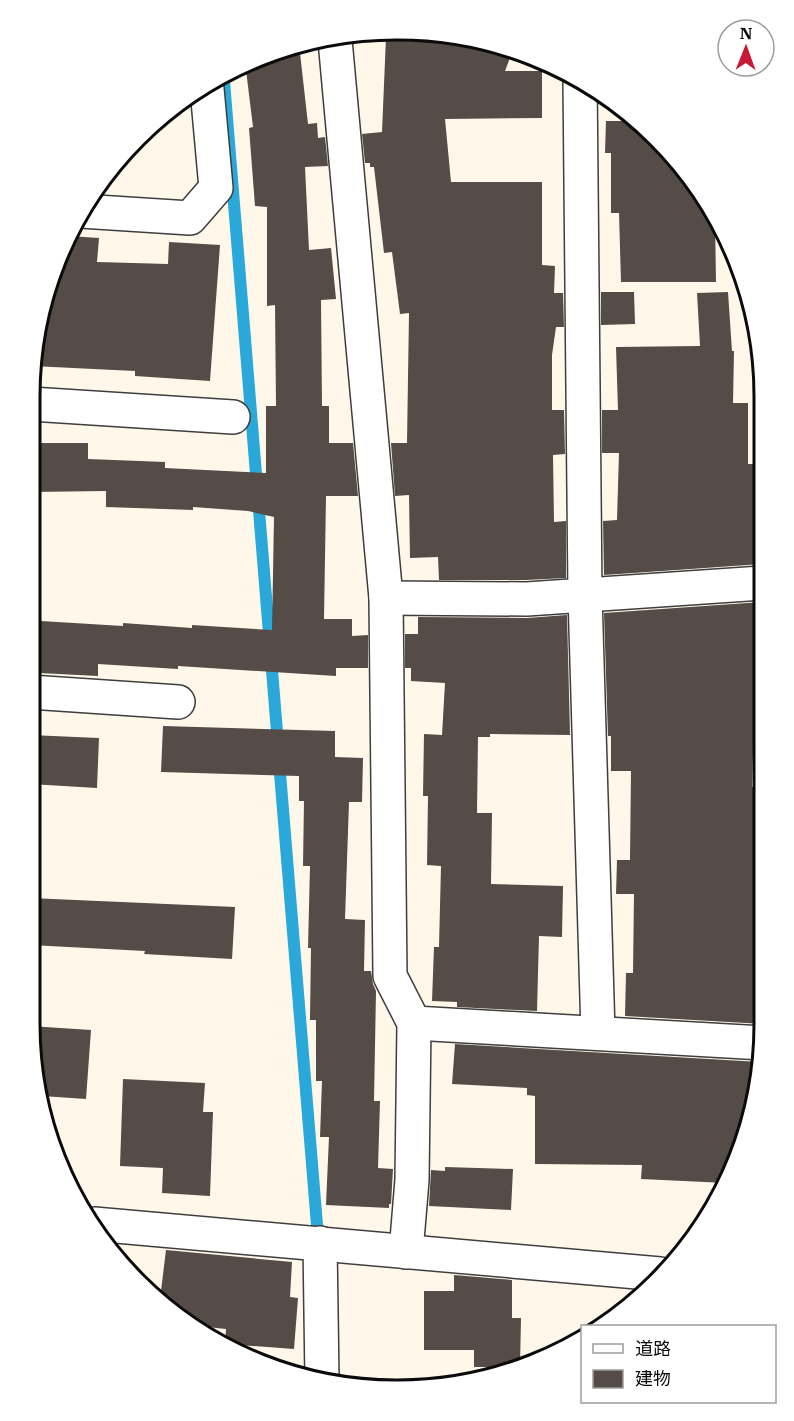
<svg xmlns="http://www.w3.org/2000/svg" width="794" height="1421" font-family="'IBM Plex Serif','Noto Sans JP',serif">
  <rect width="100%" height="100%" fill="#fff8ea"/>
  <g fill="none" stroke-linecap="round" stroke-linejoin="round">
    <!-- stream -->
    <g stroke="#2aa8d9" stroke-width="12">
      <polyline points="224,81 278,744"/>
      <polyline points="279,761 317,1225"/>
    </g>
  </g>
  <!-- building -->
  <g fill="#554b47">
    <polygon points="445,33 511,55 505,71 542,71 542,118 445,119 451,182 542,182 542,265 555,266 554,293 563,293 564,327 556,327 552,355 552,410 564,410 565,454 553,455 554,522 566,521 566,578 526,580 439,580 438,557 410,558 409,495 395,496 391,443 407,443 409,313 400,314 392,252 384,253 374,167 370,167 370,163 365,163 362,134 382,132 386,37"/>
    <polygon points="299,44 308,124 317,123 318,138 325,137 328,166 305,167 309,250 331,248 336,299 321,300 322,406 329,406 329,443 353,443 358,496 326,496 324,619 352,619 352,636 368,635 368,668 336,668 336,676 178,666 178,669 98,664 98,676 39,673 41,621 123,626 123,623 192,628 192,625 272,630 274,517 248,511 193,507 193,510 106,507 106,491 31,492 31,443 88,443 88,459 165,462 165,468 266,473 266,406 276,406 275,305 267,306 267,207 255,206 249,128 253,127 246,70"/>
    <polygon points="606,121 636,121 656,137 702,193 715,220 716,282 621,282 619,213 611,213 611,153 605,153"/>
    <polygon points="69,236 99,238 97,262 168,264 169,242 220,245 210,381 135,376 135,371 32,366 49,279"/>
    <polygon points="601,292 634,292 635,324 601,325"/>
    <polygon points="728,292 732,351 734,351 733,403 748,403 748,464 761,464 762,564 604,575 603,521 617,520 619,453 602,453 602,410 618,410 616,347 700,346 697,293"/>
    <polygon points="762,602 762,660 760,660 759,714 754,714 752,787 757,787 756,854 763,854 763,1024 625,1016 626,973 633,973 634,894 616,894 617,860 630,860 631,771 611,771 611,736 608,736 604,613"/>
    <polygon points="567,615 570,735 490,734 490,737 478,737 477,813 492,813 491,884 563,886 562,937 539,936 537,1011 457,1007 457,1002 432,1001 434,947 439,947 441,866 427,865 428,796 423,796 424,734 442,735 445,683 411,681 411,668 405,668 405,634 418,634 418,617 527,618"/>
    <polygon points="163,726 335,731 335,757 363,758 362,802 349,802 345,919 365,920 364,971 371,971 373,984 376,991 374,1101 380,1101 378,1168 393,1169 391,1204 389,1204 389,1208 326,1205 329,1137 320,1137 322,1081 316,1081 316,1020 310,1020 311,948 308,948 310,866 303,866 304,801 299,801 299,776 161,772"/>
    <polygon points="30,735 99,738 97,788 30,784"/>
    <polygon points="30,898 235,907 232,959 144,954 145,951 30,945"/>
    <polygon points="30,1026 91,1030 86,1099 42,1096"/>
    <polygon points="455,1044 760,1062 745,1142 726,1183 641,1179 642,1165 535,1164 535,1096 527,1095 527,1088 452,1084"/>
    <polygon points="123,1079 205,1083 203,1112 213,1112 210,1196 162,1193 163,1168 120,1166"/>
    <polygon points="445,1167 513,1169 511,1210 429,1206 431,1170 445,1171"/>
    <polygon points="166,1250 292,1262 290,1297 298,1298 294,1349 225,1344 226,1329 188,1325 160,1299"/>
    <polygon points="454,1275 512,1280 512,1318 521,1318 520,1367 474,1367 474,1350 424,1350 424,1291 454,1291"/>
  </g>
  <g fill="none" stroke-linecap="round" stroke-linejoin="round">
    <!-- minor casing -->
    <g stroke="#3e3e3e" stroke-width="36">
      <g id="minor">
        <polyline points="335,40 386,598 390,976 414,1023 412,1180 406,1252"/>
        <polyline points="580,79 585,595 598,1033"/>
        <polyline points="81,211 190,218 216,188 207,89"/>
        <polyline points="31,404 233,417"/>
        <polyline points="386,598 527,599 762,583"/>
        <polyline points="30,692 178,702"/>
        <polyline points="414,1023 763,1043"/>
        <polyline points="94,1224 660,1274"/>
        <polyline points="320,1243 322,1380"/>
      </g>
    </g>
    <!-- minor -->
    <use href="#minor" stroke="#fff" stroke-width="33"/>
  </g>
  <!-- crop -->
  <path d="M0 0H794V1421H0ZM396 40H398A356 356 0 0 1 754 396V1024A356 356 0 0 1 398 1380H396A356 356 0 0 1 40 1024V396A356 356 0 0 1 396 40Z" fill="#fff" fill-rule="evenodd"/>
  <path fill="none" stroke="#0b0b0b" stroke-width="3" d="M396 40H398A356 356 0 0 1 754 396V1024A356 356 0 0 1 398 1380H396A356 356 0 0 1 40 1024V396A356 356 0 0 1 396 40Z"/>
  <!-- legend -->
  <rect x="581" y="1325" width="195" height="78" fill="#ffffff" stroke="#9d9d9d" stroke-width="1.5"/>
  <rect x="593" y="1344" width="30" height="9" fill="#ffffff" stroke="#9d9d9d" stroke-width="1.5"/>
  <text x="635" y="1355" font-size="18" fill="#0b0b0b">道路</text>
  <rect x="593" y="1370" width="30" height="18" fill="#554b47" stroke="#9d9d9d" stroke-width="1.5"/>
  <text x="635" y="1385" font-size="18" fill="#0b0b0b">建物</text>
  <!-- north arrow -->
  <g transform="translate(746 48) rotate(1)"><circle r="28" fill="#ffffff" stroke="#9d9d9d" stroke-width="1.5"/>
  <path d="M0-4.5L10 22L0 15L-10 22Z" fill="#c71835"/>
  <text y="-9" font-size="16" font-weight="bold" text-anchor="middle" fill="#0b0b0b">N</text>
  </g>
</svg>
